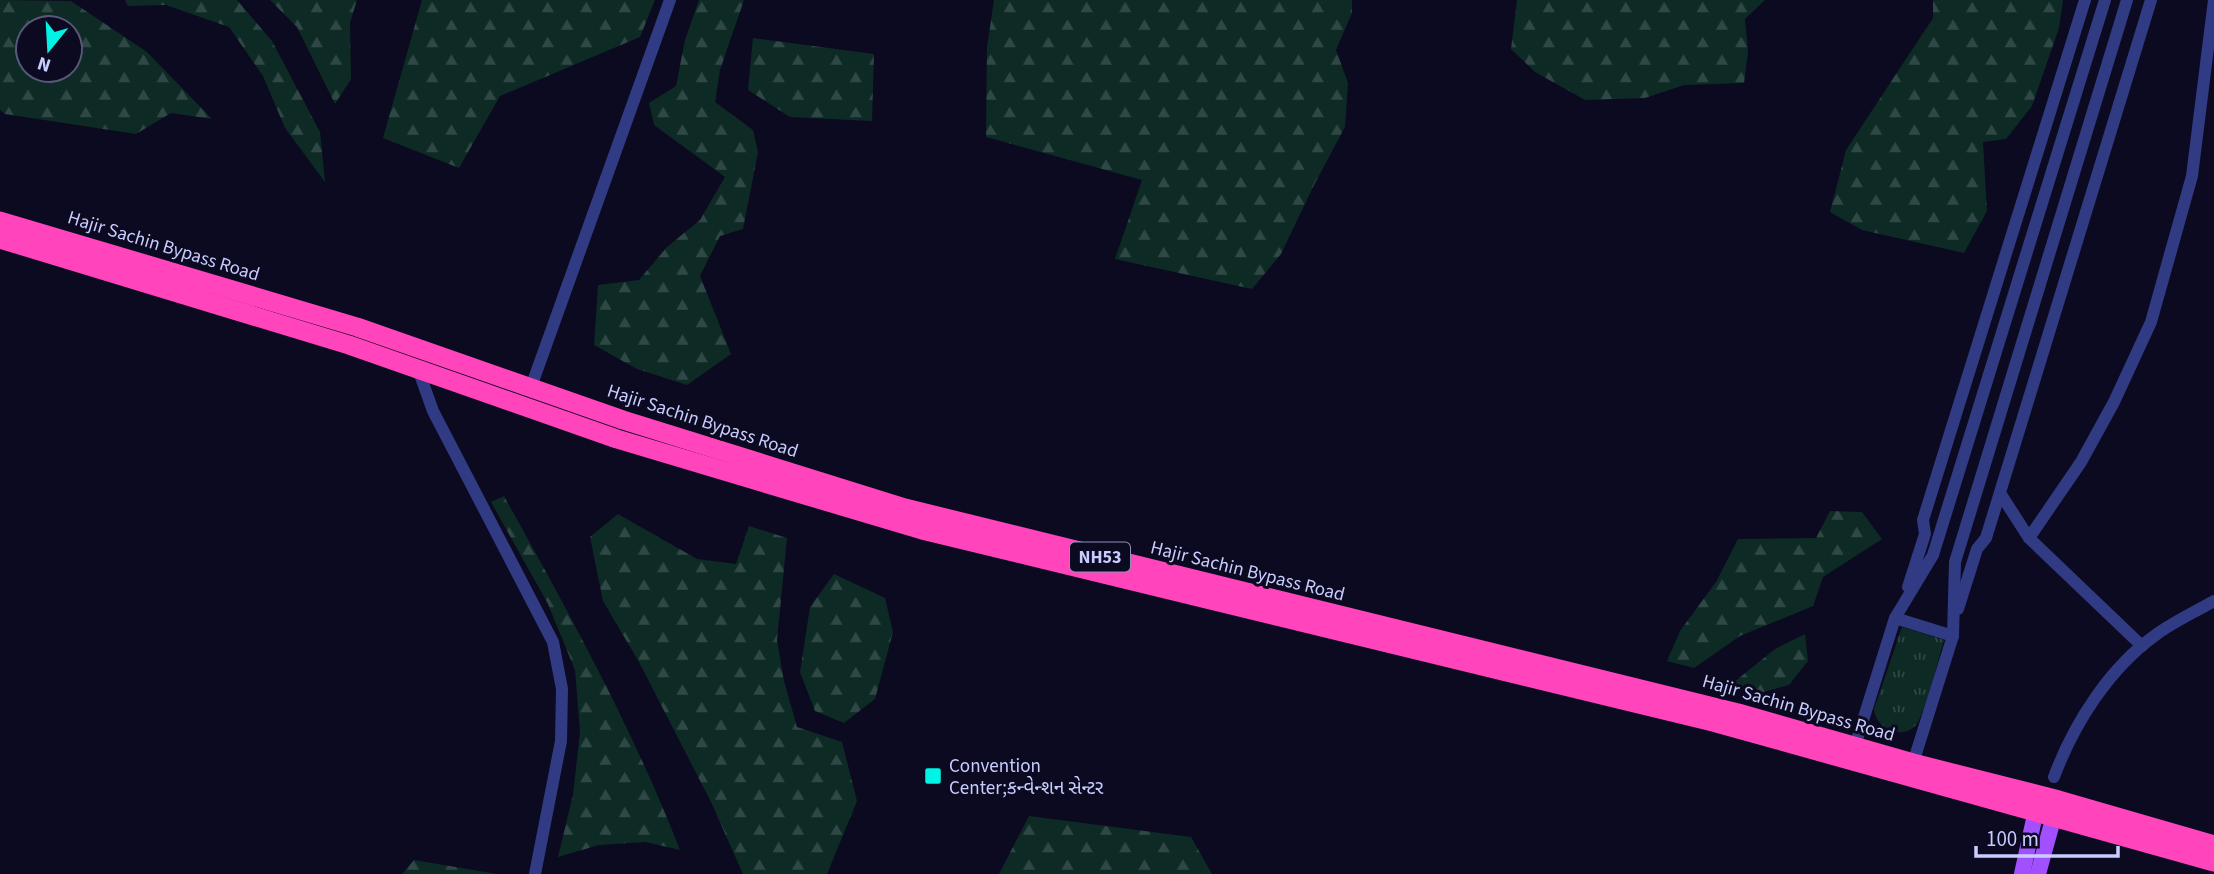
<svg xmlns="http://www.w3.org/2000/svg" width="2214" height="874" font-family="'Source Sans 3','Noto Sans Gujarati',sans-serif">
  <defs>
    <pattern id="forest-firs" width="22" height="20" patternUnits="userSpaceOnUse" patternTransform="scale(1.75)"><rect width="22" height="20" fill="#0d2a24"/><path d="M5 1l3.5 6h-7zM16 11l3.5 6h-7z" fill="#2f4845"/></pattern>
    <pattern id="park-tufts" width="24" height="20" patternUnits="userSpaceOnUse" patternTransform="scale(1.75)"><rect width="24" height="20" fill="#0d2a24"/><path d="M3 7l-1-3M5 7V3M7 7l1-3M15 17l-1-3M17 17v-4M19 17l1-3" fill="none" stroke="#2f4845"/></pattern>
  </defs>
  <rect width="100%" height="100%" fill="#0b0a20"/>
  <!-- forest -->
  <g fill="url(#forest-firs)" fill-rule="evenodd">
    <path d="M0,0l71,1 76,51 65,67 -41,-6 -35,21 -131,-20 -5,-4zM28,28h42v42h-42z"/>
    <polygon points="125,0 237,0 272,41 320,132 325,182 285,128 263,76 229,27 166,5 128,6"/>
    <polygon points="270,0 357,0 350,23 351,79 335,104 297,27"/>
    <polygon points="422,0 655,0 640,37 500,96 459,168 383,138"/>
    <polygon points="699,0 744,0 720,70 715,102 753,130 758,152 743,229 720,236 700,276 731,354 687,385 637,369 594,345 598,285 639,280 667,247 700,220 725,177 654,125 649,103 676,86 685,40"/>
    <polygon points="994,0 1352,0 1352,13 1336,50 1348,83 1345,127 1314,185 1281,254 1252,289 1115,259 1142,180 986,137 987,47"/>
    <polygon points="1517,0 1765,0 1745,19 1748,52 1744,83 1684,85 1645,98 1585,100 1535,72 1511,49"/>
    <polygon points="1933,0 2063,0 2059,28 2032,106 2006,139 1983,142 1987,211 1964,253 1862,230 1830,212 1846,150 1933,18"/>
    <polygon points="753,38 874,54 872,121 790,117 748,90"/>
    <path d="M504,496c64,115 128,231 176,354l-35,-8 -46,3 -41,12 15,-62 7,-64 -5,-61 -27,-66 -57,-102z"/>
    <polygon points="1830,511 1862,512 1882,539 1823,577 1813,606 1740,636 1694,668 1667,661 1680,631 1716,582 1738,539 1816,538"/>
    <polygon points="618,514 697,559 736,564 749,526 787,538 777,640 784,681 797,727 842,742 857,801 827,874 743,874 711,802 639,662 603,601 590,537"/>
    <polygon points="834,574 885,598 893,632 875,699 844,723 815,711 800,672 810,607"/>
    <polygon points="1805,634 1808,661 1789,685 1760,693 1733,683 1775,649"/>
    <polygon points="1029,816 1191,837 1212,874 999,874"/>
    <polygon points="414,860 497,874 402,874"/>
  </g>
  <!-- park -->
  <path fill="url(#park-tufts)" d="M1902,627l42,13c-5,17 -19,74 -28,85 -14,16 -41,3 -42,-16z"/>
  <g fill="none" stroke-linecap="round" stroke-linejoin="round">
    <!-- minor -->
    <g stroke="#313b83" stroke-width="12">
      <polyline points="418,369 433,411 553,642 562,689 561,741 535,874"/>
      <polyline points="531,387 670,0"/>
      <polyline points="2000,493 2029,538 2081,462 2114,402 2151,322 2192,176 2214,0"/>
      <polyline points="2029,538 2142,646"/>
      <polyline points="1908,587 1925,534 1923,520 2085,0"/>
      <polyline points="1958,609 1977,549 1986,538 2151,0"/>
      <polyline points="1895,618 1953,636"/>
      <polyline points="1855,746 1895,618 1933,555 2105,0"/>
      <polyline points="1913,763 1953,636 1955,562 2127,0"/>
      <path d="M2054,777c20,-54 56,-110 103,-143 18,-13 38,-22 57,-33"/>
    </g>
    <!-- major -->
    <g stroke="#a250ff" stroke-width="16">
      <polyline points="2022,874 2038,801"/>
      <polyline points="2038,874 2057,805"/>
    </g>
    <!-- highway -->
    <g stroke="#ff44bc" stroke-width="19">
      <polyline points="0,221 357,327 623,420 905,508 1738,713 1913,763 2059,800 2214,845"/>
      <polyline points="0,239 349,345 617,439 922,530 1713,722 2214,862"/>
    </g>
  </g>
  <!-- markers -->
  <rect fill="#00f4e5" stroke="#0b0a20" stroke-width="2.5" x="924" y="767" width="18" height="18" rx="3.5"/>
  <g text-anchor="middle" stroke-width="6" stroke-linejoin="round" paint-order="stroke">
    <!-- shield labels -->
    <rect fill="#0b0a20" stroke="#9092bc" stroke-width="2" x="1070" y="542.5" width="60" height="29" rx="5"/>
    <g font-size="18" font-weight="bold" fill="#c9ccff">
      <text x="1100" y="563">NH53</text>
    </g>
    <!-- street labels -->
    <g font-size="19" fill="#c9ccff" stroke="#0b0a20">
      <text transform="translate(164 245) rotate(17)" y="7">Hajir Sachin Bypass Road</text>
      <text transform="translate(703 420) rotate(18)" y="7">Hajir Sachin Bypass Road</text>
      <text transform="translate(1248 570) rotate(14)" y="7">Hajir Sachin Bypass Road</text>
      <text transform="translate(1799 707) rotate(16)" y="7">Hajir Sachin Bypass Road</text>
    </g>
    <!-- poi labels -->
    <g font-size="19" fill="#c9ccff" stroke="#0b0a20" text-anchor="start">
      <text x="949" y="772">Convention<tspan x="949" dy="22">Center;કન્વેન્શન સેન્ટર</tspan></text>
    </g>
  </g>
  <!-- north arrow -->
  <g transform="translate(49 49) rotate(198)"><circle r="33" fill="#0b0a20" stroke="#575879" stroke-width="2"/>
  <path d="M0-5L12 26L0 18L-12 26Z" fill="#00f4e5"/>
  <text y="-10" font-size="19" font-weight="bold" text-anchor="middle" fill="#c9ccff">N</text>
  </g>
  <!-- scale -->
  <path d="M1976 846v10h142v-10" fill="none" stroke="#c9ccff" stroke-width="3.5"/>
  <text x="1986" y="846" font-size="21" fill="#c9ccff" stroke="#0b0a20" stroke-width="5" paint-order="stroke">100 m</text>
</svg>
